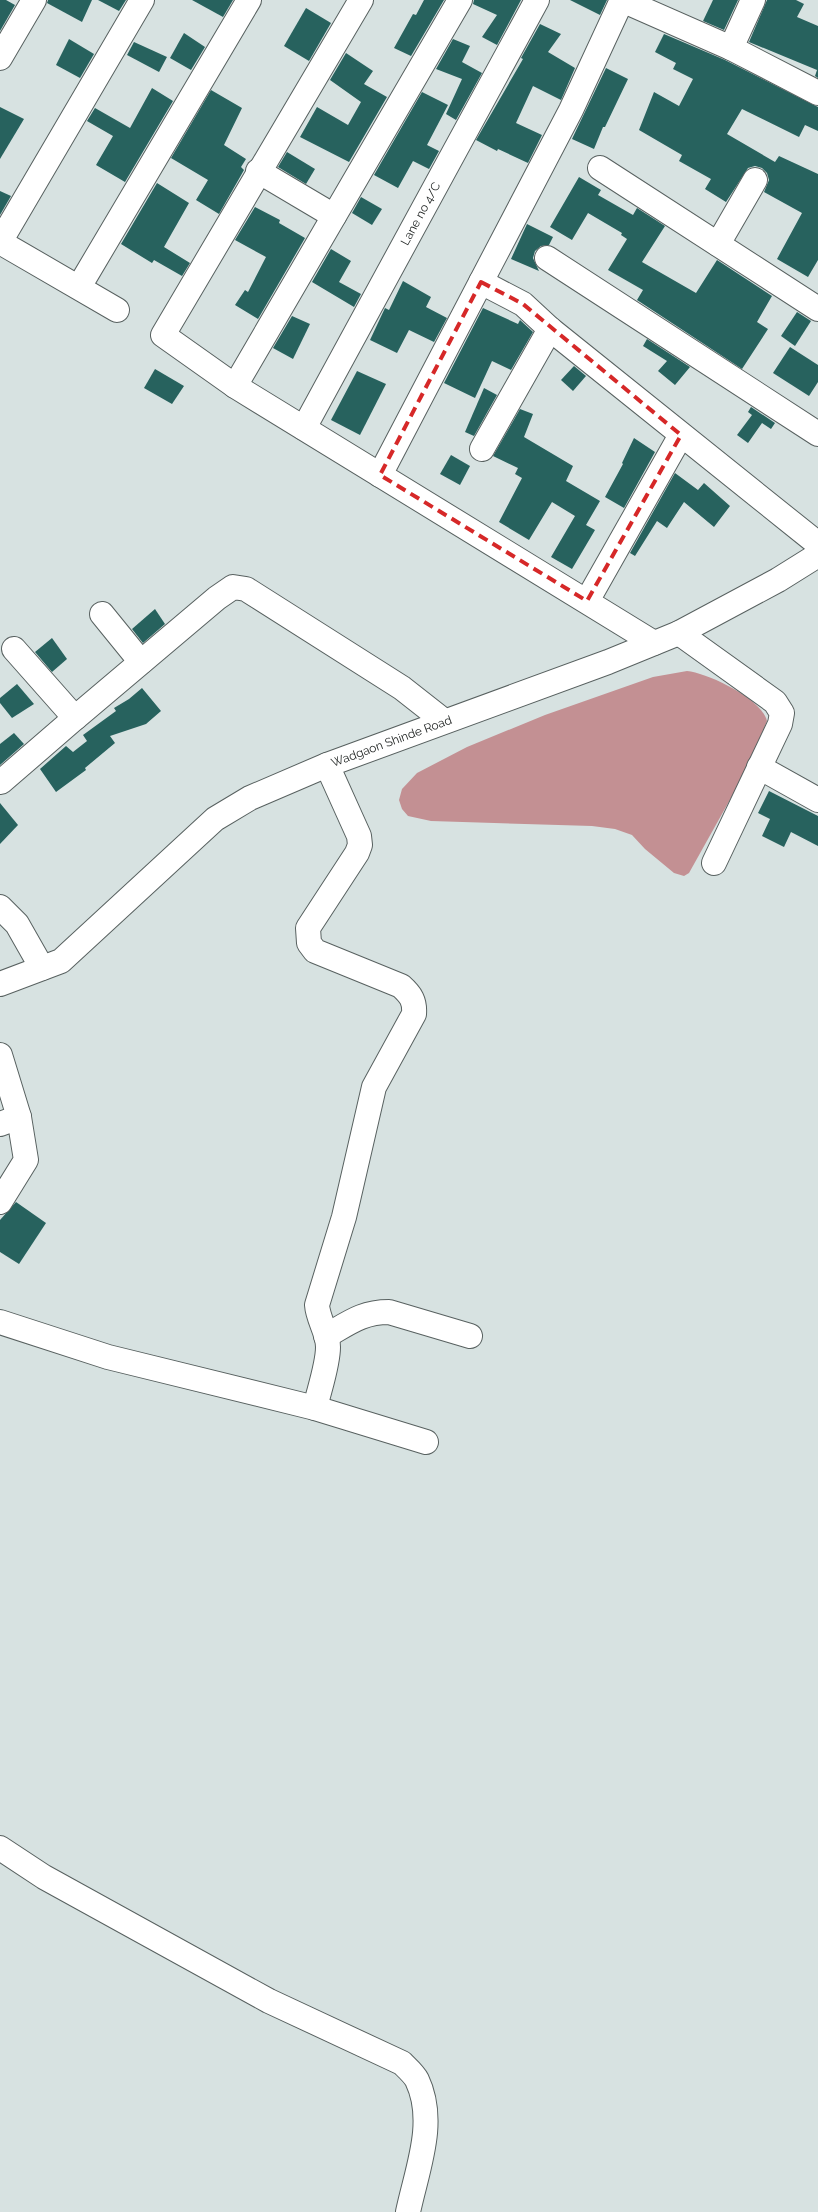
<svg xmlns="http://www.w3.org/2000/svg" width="818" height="2212" font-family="Raleway,sans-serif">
  <rect width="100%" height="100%" fill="#d7e2e1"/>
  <!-- water -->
  <path fill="#c39093" d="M687,671c21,2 75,28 80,50l-21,50 -57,102 -5,3 -10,-3 -29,-24 -13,-14 -17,-6 -23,-3 -161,-5 -23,-5 -6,-7 -3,-9 3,-11 15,-16 50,-26 78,-32 108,-38z"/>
  <!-- building -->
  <g fill="#27625e">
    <polygon points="0,0 6,0 15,5 0,31"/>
    <polygon points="48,0 92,0 82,22 47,3"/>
    <polygon points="98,0 126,0 119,11"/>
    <polygon points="192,0 233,0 223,17"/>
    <polygon points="424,0 444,0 411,56 394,48 413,14 416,15"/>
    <polygon points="474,0 521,0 497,45 482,37 497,15 473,4"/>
    <polygon points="570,0 607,0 600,15"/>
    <polygon points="713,0 738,0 724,30 703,21"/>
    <polygon points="767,0 796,0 804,4 797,17 818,26 818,78 815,76 817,70 749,42"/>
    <polygon points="306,8 331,23 309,61 284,46"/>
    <polygon points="540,24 561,34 548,52 575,68 561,100 533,86 516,123 542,135 528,163 498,149 497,151 476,140 523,59 521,58"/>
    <polygon points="184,33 205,47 191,70 170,58"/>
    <polygon points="664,34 725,60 818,107 818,131 805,125 799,137 742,109 727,134 775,162 779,156 818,174 818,260 808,277 777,259 802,213 764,192 769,180 767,173 762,168 755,166 748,168 726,202 705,189 711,179 679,161 682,155 639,130 654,92 679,106 693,79 673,69 676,63 655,52"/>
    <polygon points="69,39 94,54 80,78 56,65"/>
    <polygon points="453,39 470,46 462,62 482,73 456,120 446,114 462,79 436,69"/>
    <polygon points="134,42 167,57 159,72 127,55"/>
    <polygon points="346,53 373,71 364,84 387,97 349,162 300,137 317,107 348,125 361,102 330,80"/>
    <polygon points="606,68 628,79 605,127 603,127 594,149 572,139"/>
    <polygon points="152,88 173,101 125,182 96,165 113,136 87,121 95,108 130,128"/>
    <polygon points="211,90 242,108 224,145 246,159 241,167 244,170 219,214 196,200 208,180 171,158"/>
    <polygon points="422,92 448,105 427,145 439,151 429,169 413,161 398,188 374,175"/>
    <polygon points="0,107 24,119 0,159"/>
    <polygon points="287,152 315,169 306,184 278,167"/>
    <polygon points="579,177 601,190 598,195 633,215 637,208 665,226 642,262 696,293 717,260 772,296 757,322 768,329 742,369 637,300 643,290 608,270 627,239 621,235 622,233 588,213 572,240 550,227"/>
    <polygon points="157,183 189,203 164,247 190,263 182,276 154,260 152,263 121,244"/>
    <polygon points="0,191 11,196 0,215"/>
    <polygon points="361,197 382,209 372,225 352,213"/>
    <polygon points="255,207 280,220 279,223 305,238 258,319 235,305 245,290 248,292 266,257 235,240"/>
    <polygon points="527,224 553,237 549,245 541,246 535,251 533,258 539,271 511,259"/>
    <polygon points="331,249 351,261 339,282 361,294 354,307 312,282"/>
    <polygon points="403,281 431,297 426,307 447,318 434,342 409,330 397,353 370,340 385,308 389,310"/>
    <polygon points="483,308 518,324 520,320 533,332 511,370 492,361 475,398 444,383"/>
    <polygon points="797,312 811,321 795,346 781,336"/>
    <polygon points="292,316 310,324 293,359 273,348"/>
    <polygon points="647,339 690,367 675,385 658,371 667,361 643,346"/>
    <polygon points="790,347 818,365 818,382 809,396 773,373"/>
    <polygon points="574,366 586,376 573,391 561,380"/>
    <polygon points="155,369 184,386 172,404 144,388"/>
    <polygon points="357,371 386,384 360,435 331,420"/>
    <polygon points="484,388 497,395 474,436 465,432"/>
    <polygon points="751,407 775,423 771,429 762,423 748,443 737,435 752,415 748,412"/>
    <polygon points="520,409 533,414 524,437 573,466 566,481 600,501 586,525 595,530 572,569 551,557 575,516 552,502 529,540 499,522 522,478 515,474 518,468 493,456"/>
    <polygon points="634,438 655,452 624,508 605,497 623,464 622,463"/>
    <polygon points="451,455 470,466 460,485 440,474"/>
    <polygon points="675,473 698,490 704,483 730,506 714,527 684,502 667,528 657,521 635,556 630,553"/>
    <polygon points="155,609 165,624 143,643 132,629"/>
    <polygon points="52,638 67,659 52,672 35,652"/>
    <polygon points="17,684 34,704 12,718 0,703 0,698"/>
    <polygon points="142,688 161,711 146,724 110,736 115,743 85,768 86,770 56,792 40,769 66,746 73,752 87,741 83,735 116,711 114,708 129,699"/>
    <polygon points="14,733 24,744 0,765 0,744"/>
    <polygon points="769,791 818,816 818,846 791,832 784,847 762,836 770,819 758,813"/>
    <polygon points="0,803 18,825 0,844"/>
    <polygon points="16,1202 46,1223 19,1264 0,1252 0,1220"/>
  </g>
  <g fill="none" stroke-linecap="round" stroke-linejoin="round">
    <!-- minor casing -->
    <g stroke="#586160" stroke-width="26">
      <g id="minor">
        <polyline points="361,0 163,335 235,386 654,643"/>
        <polyline points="622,0 731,48 818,93"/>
        <polyline points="731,48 753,0"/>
        <polyline points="0,58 34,0"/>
        <polyline points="600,168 818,309"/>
        <polyline points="258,171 334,216"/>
        <polyline points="0,242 142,0"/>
        <polyline points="0,242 117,310"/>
        <polyline points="718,244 755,180"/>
        <polyline points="547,258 818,434"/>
        <polyline points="481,282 523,304 550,329 818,544"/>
        <polyline points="79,287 249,0"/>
        <polyline points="235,386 460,0"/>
        <path id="s1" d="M304,428l233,-428"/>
        <polyline points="482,449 550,329"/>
        <polyline points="380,475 571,110 622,0"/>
        <polyline points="587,601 681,435"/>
        <polyline points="102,614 141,662"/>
        <polyline points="679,633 775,702 782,713 780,724 714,863"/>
        <polyline points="14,649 75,718 217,598 233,587 246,589 402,688 444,721"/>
        <polyline points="759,767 818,800"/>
        <polyline points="0,781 1,782 75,718"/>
        <polyline points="0,907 17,924 42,968"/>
        <path id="s2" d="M0,984l61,-23 154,-142 35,-21 77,-33 281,-103 71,-29 99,-53 40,-25"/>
        <polyline points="0,1055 19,1117 26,1160 0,1202"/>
        <polyline points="0,1124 19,1117"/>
        <polyline points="0,1322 108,1357 315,1408 426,1442"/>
        <path d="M326,1336c23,-13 36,-24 63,-24l81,24"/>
        <path d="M315,1408c4,-18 13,-43 13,-61 0,-15 -10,-27 -11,-42l27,-88 30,-130 40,-73c1,-13 -3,-19 -13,-28l-86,-35 -6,-8 -1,-15 49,-75 3,-8 -1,-9 -32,-71"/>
        <path d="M0,1848l44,29 225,124 133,62c5,5 12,11 15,17 20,42 0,89 -9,132"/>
      </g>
    </g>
    <!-- minor -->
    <use href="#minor" stroke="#fff" stroke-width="24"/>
  </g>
  <!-- marked area -->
  <path fill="none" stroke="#d62828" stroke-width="4" stroke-dasharray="10 6" stroke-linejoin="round" d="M481,282l42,22 158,131 -94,166 -207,-126z"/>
  <g text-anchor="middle" stroke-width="5" stroke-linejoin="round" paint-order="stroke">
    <!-- street labels -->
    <g font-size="12" fill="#232726" stroke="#fff">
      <text dy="4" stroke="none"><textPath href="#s1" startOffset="244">Lane no 4/C</textPath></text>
      <text dy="4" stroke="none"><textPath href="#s2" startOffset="468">Wadgaon Shinde Road</textPath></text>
    </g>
  </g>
</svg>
